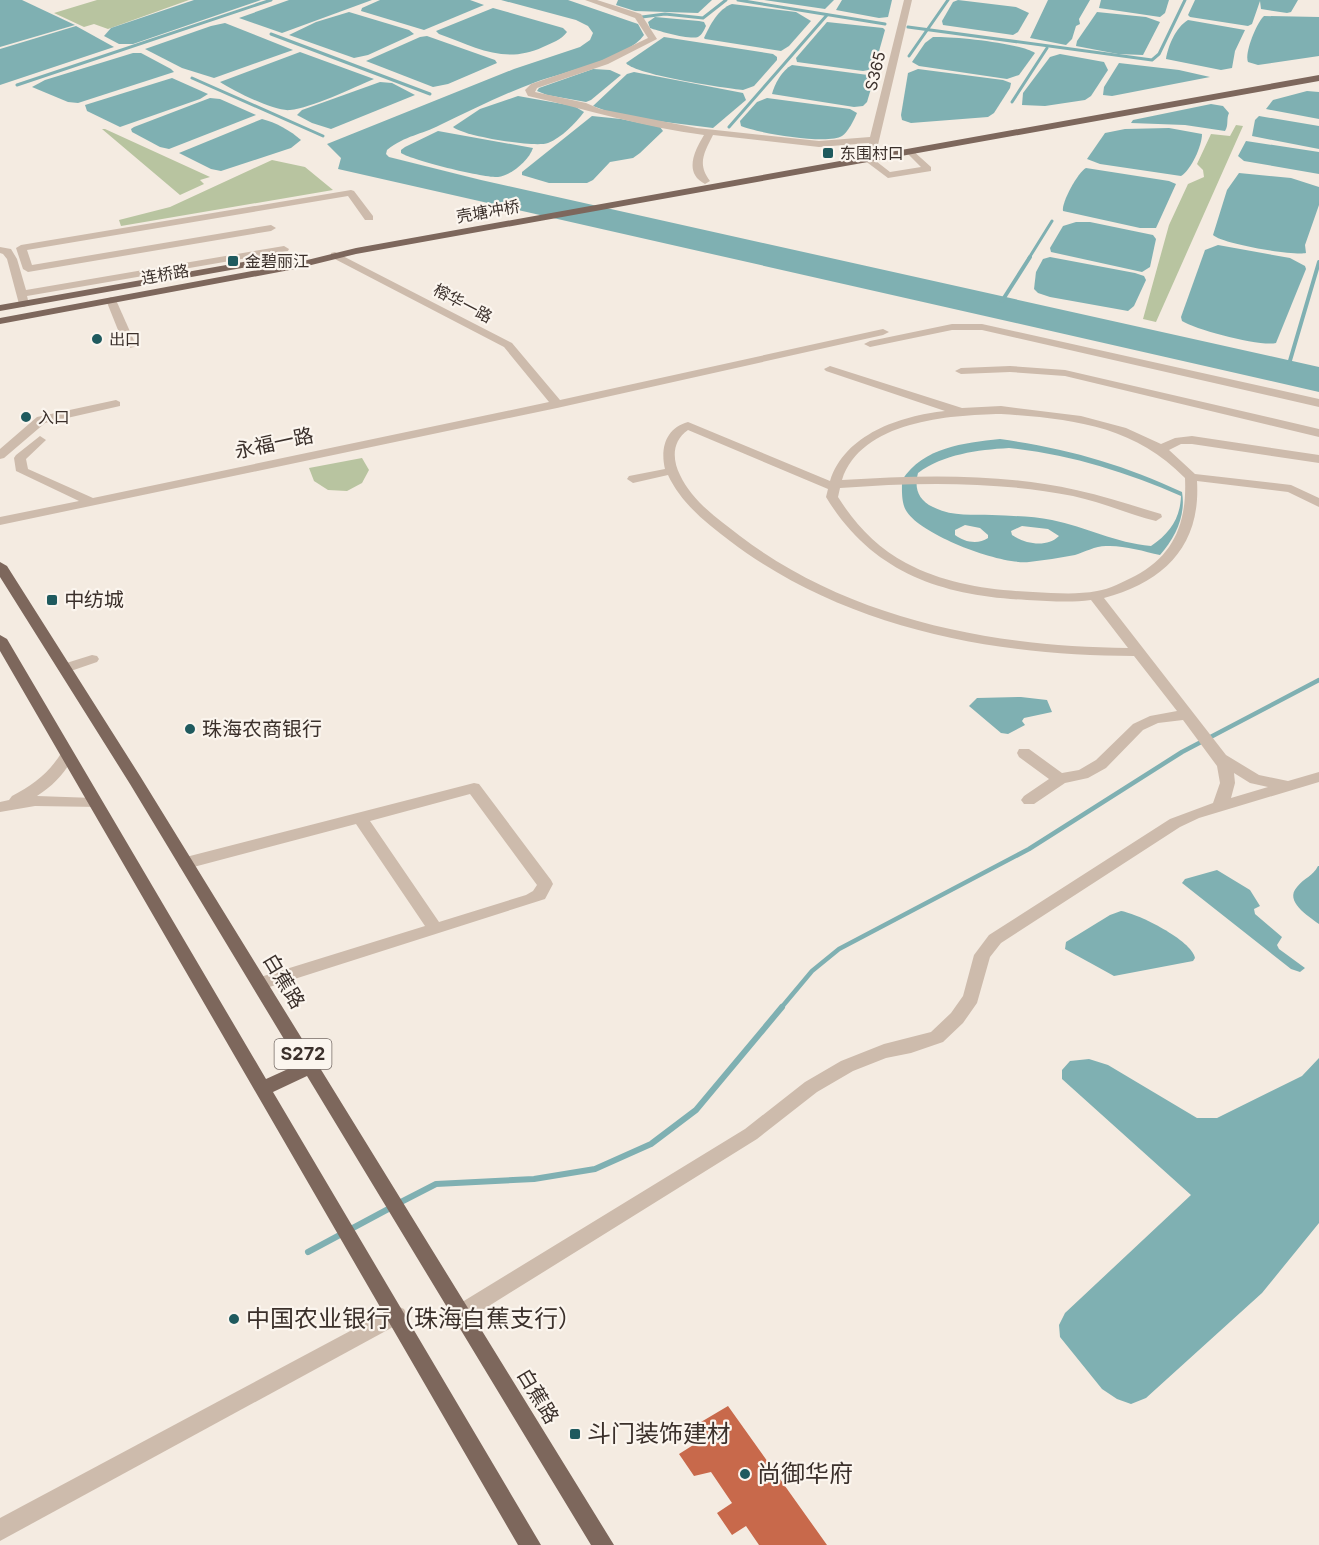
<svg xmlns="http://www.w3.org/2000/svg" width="1319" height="1545" font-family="Inter,'Noto Sans SC',sans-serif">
  <rect width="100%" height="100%" fill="#f4ebe1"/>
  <!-- green -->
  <g fill="#b8c4a0">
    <polygon points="97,0 189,0 108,29 94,24 84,27 54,13"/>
    <polygon points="1236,125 1243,126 1156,322 1143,319 1169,225 1188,184 1204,177 1203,170 1197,164 1211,134 1230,136"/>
    <polygon points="102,129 105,129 210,177 200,180 204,184 180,195"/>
    <polygon points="272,160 305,167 333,190 121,226 119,220 170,207"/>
    <polygon points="362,458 369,470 362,483 347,491 328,490 314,481 309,468"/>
  </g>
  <!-- water -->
  <g fill="#7fb0b2" fill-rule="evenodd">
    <polygon points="0,0 22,0 75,25 0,47"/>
    <polygon points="194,0 261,0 133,44 119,44 104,36 111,28"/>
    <polygon points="289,0 372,0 282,33 239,18"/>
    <polygon points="380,0 470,0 484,5 424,30 361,11 362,8"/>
    <path d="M501,0h67l70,24 6,11c-16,23 -80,37 -108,47 -33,12 -64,28 -96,43 -19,10 -34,10 -53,25l-1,4 3,3 92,23 838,187v25l-981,-223 3,-11 -14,-14 187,-75 66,-22 10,-7 3,-7 -5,-7 -12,-6z"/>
    <polygon points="618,0 712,0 698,13 635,11 616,5"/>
    <polygon points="764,0 834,0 825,9"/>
    <polygon points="842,0 892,0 888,17 879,18 836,10"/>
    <polygon points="958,0 1016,7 1029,13 1018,32 1013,35 943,25 942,21 953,2"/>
    <polygon points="1048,0 1090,0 1079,19 1080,24 1076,26 1072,39 1066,45 1030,38"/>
    <polygon points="1101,0 1169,0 1165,13 1160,17 1099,8"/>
    <polygon points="1195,0 1298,0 1291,12 1287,13 1261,9 1260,1 1252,24 1248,26 1190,17 1188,15"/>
    <path d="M732,4l64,8 15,9 -22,25 -8,5 -76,-12 -1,-1c6,-13 14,-29 28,-34z"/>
    <path d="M493,8l70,20 4,4c-6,8 -15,11 -24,15 -39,18 -67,0 -104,-13l-3,-3z"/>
    <polygon points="349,12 409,30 414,34 368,55 354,58 289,35 316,22"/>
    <polygon points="1097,12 1146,17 1160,22 1143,55 1118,54 1076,46 1077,41"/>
    <path d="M1264,16l55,1v39l-61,9 -10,-3c-4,-9 9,-40 16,-46z"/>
    <path d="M655,17l44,4 5,1 2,4c-2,4 -4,9 -8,11 -8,3 -40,-6 -48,-9l-2,-6z"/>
    <path d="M1188,20l57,10 -10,21 -3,17 -11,2 -55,-11c2,-13 10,-32 22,-39z"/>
    <polygon points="827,22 883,28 885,30 874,69 863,71 797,62 796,58"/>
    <polygon points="225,23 293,50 214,78 182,68 145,49 211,26"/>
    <polygon points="76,26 114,47 0,85 0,49"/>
    <polygon points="427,36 495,60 497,63 448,84 433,87 366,61 420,37"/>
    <path d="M664,37l109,17 4,3v3l-23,26 -11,4c-19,-2 -107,-15 -117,-27z"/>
    <path d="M933,37c19,-1 87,6 102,16l-16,22 -12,4 -88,-13 -7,-4 13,-19z"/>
    <path d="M300,52l74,27c-21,9 -63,29 -84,31 -15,2 -58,-20 -70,-28z"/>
    <polygon points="133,53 141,53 171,69 174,72 78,103 68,102 32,87 45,80"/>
    <polygon points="1060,54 1104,62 1108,70 1091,96 1085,100 1045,106 1022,105 1023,93 1050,57"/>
    <polygon points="1119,63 1179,70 1210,77 1112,96 1103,95 1104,87"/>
    <path d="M792,65l76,10 5,7 -6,20 -4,4 -9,1 -82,-13c2,-9 10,-24 20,-29z"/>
    <polygon points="593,69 610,70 621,75 591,100 586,102 547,95 537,91 539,88"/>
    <polygon points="918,69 1003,80 1011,83 1010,88 994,113 988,117 911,123 902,120 901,115 908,73"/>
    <polygon points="634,72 743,93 746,100 713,128 657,121 609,112 593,106 627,74"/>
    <polygon points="172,78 208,94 200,99 120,127 87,111 85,105"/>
    <polygon points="380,82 392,83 415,95 331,129 312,123 297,115 302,110"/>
    <polygon points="1307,91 1319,92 1319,119 1266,109 1273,100"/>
    <path d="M518,96l56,10 10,6c-8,11 -23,26 -36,31 -13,5 -85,-7 -95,-16l27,-18z"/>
    <polygon points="210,98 220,99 256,115 169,149 160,147 132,132 131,129 134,127"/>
    <path d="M767,98l83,11 7,4c-3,7 -9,19 -15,23 -14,9 -85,-3 -101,-10l-1,-5 17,-19z"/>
    <path d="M1211,104l12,2 6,7c-3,6 0,12 -4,18l-40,-6 -54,-2 2,-3z"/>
    <polygon points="592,116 621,119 660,127 663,131 640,153 633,158 610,162 593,180 587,183 549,183 522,175 522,172"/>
    <polygon points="1259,116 1319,126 1319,149 1252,136 1255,120"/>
    <path d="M262,119c13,3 29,12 39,21l-10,8 -70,23 -10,-2 -32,-16z"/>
    <path d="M1169,128l33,6c0,12 -11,36 -21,42l-81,-12 -13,-5 18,-26 20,-4z"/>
    <path d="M438,131l95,17c-4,12 -21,27 -35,29 -14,1 -84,-16 -97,-24v-3l4,-3z"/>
    <polygon points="1246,141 1319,152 1319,174 1244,161 1238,156"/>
    <path d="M1086,168l83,13 7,3 -20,44h-16l-77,-17c-2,-8 15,-39 23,-43z"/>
    <path d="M1239,173l52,5 28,9v18l-14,40 1,8c-12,3 -84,-9 -93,-18l14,-45z"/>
    <polygon points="1076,222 1090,222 1153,235 1156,239 1150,267 1142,272 1051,252 1050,248 1063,226"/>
    <path d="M1218,245l72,13 15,8 1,3 -30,74c-15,4 -80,-13 -94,-22l-1,-4 24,-67z"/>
    <polygon points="1050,257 1135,273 1144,276 1146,280 1134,306 1128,311 1050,297 1038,293 1034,289 1036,272 1043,259"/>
    <path d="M1000,439c65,9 123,25 182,53 4,23 -6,45 -22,63 -17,-4 -37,-10 -54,-9 -11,0 -21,6 -31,9 -15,3 -31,5 -46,7 -28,3 -106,-26 -122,-50 -6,-8 -5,-22 -5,-32 22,-33 61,-37 98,-41zM1009,448c60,6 117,24 172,48 -1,23 -11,37 -30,50 -35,-3 -65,-19 -99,-26 -19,-4 -40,-4 -60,-5 -20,-1 -40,2 -59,-8 -15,-7 -19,-19 -15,-34 26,-19 59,-23 91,-25zM965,525l15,3 8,7v3c-10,7 -24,4 -33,-3v-5zM1022,526l26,3 11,7c-12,12 -34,8 -47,-1l-1,-4z"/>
    <polygon points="1021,697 1047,700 1052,712 1024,718 1022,721 1025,725 1008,734 1001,733 969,706 977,698"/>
    <path d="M1318,866h1v58c-11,-8 -35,-23 -22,-37 7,-9 16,-11 21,-21z"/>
    <polygon points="1217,870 1250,890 1260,906 1254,909 1255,914 1282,937 1277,945 1279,949 1305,968 1300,972 1291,969 1182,883 1185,879"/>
    <path d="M1121,911c18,3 70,29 74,47l-2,3 -79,15 -49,-27 1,-7 44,-27z"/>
    <polygon points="1319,1058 1319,1223 1262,1293 1146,1398 1131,1404 1117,1399 1102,1389 1060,1337 1059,1325 1065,1313 1191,1195 1062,1079 1062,1070 1070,1061 1089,1059 1108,1065 1197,1118 1217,1118 1302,1076"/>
  </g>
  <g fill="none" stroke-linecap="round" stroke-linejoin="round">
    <!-- stream-far3 -->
    <g stroke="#7fb0b2" stroke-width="3">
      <polyline points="738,0 885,24"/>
      <polyline points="642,17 665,14 703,18 726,0"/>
      <polyline points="908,27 1152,60 1159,54 1185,0"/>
      <polyline points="271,34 430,94"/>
      <polyline points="909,56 948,0"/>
      <polyline points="192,78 323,136"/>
      <polyline points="17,85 271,0"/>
      <polyline points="1012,102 1047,48"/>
      <polyline points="729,127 827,15"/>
      <polyline points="1029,258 1052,221"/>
    </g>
    <!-- stream-far2 -->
    <g stroke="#7fb0b2" stroke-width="4">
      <polyline points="1002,301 1030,257"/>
      <polyline points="1289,364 1319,262"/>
    </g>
    <!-- stream-far1 -->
    <polyline stroke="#7fb0b2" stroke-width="4.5" points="781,1008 812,971 839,949 1029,849 1182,752 1319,680"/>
    <!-- stream -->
    <g stroke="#7fb0b2" stroke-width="6">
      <polyline points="399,1203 436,1184 534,1179 595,1169 651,1144 696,1110 782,1007"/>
      <polyline points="308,1252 392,1207"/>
    </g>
  </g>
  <!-- building -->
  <polygon fill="#c8694b" points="728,1406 827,1545 759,1545 746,1526 732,1535 717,1513 732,1503 711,1472 694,1476 679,1454 706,1437 701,1422"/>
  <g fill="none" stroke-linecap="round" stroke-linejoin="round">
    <!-- minor -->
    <g fill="#cdbbac" fill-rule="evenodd">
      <path d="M585,0h12l44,14 16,25 -49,25 -71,24 -2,4 51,11 14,6 97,19 122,13 51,-4 34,-137h8l-35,149 -8,2v-8l-50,4 -106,-12c-9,18 -16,29 -3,46l-5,3c-22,-11 -10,-34 -1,-49 -58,-7 -119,-26 -176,-39l-3,-6 6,-6 71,-24 46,-22 -13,-20z"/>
      <polygon points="911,149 931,167 931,171 888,178 864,160 872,158 890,172 921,167 906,152"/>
      <polygon points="351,190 354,191 373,216 373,220 365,220 348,196 27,250 32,265 271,225 276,228 271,231 28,272 23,269 16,248 21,245"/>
      <polygon points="284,246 289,249 288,251 27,296 29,304 24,307 19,304 7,259 3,254 0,253 0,247 11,249 17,259 26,290"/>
      <polygon points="335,252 512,343 560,400 883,329 889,332 883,335 557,408 0,525 0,517 79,501 16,471 14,458 16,455 40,436 46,440 26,459 28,469 93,498 549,402 504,347 331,257 331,253"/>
      <polygon points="111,297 116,300 136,345 134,347 130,348 124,345 106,300"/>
      <polygon points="952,324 982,324 1319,399 1319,407 982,330 952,330 870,347 864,344 870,341"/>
      <path d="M830,366l132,42 39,-2 80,10 45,12 35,16 14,-6 17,-2 127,19v8l-127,-19h-11l-12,6 26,24 96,11 28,13v9l-31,-15 -91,-11c4,65 -33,101 -93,117l122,157 33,20 29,6 31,-9v10l-120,36 -19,9 -179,116 -11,14 -13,46 -14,20 -20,19 -32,11 -25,5 -33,13 -36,21 -60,47 -289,180 -7,3 -7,-3 -3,-6 3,-6 291,-178 60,-47 36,-21 43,-17 47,-12 20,-19 12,-17 11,-41 15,-20 181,-116 43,-16 7,-20 -3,-17 -34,-46 -25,3 -15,7 -37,38 -18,10 -23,5 -31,21h-10l-3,-4 3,-4 25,-17 -30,-22 -2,-4 2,-4h10l33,24 17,-3 17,-10 37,-36 17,-8 27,-5 -43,-55c-140,0 -290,-28 -404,-115 -24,-18 -49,-38 -62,-66l-35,8 -6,-4 2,-3 36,-7c-5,-21 1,-41 23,-47l142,59c15,-47 70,-65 115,-70l-119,-40 -2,-2zM1001,414c70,5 132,11 184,64 2,43 -10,77 -50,98 -12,6 -25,13 -38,15 -21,4 -42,2 -64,1 -44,-2 -88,-8 -127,-29 -29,-15 -51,-39 -68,-66l2,-9c78,-6 156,-7 233,8 28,6 55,18 83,25l6,-4 -1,-3c-28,-8 -56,-18 -85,-24 -77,-17 -155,-15 -234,-10 19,-59 107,-65 159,-66zM688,430l140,59 -2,8c46,76 116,99 201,103 22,1 43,3 64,0l37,48c-135,-1 -279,-29 -388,-112 -22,-17 -48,-35 -60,-61 -8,-16 -8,-34 8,-45zM1234,773l16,10 18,4 -37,11 4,-15z"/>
      <polygon points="1010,366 1065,370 1319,429 1319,437 1065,376 1010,372 961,374 955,371 961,368"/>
      <polygon points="116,400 120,402 120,406 45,423 4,458 0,459 0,449 37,417"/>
      <polygon points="92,655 97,656 99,659 97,662 65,673 58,668 60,665"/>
      <path d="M67,751l7,5c-9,17 -20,29 -37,40l57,2 5,1 3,4 -3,4 -64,-1 -35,6v-10l9,-2 3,-4c21,-11 37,-23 50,-44z"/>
      <path d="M474,783l5,1 72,96 2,4 -8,15 -285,91 -6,-1 -2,-5 2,-5 171,-53 -69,-102 -170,45 -6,-2 -2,-4 2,-4 6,-2zM470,794l67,91 -4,6 -7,4 -87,27 -69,-101z"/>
      <polygon points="397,1306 404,1309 407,1315 404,1321 0,1541 0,1518"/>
    </g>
    <!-- major -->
    <g fill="#7d675c" fill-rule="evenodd">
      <polygon points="1319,75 1319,81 356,254 295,269 0,324 0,318 295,263 356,248"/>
      <polygon points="272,257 277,260 276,262 0,311 0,305"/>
      <polygon points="0,562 7,566 140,776 614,1545 591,1545 307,1076 273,1092 541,1545 518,1545 0,651 0,635 7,639 266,1079 299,1064 130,784 0,577"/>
    </g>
  </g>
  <!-- markers -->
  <g fill="#1f5a5e" stroke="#fbf5ee" stroke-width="2">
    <rect x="822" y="147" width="12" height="12" rx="3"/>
    <rect x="227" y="255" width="12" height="12" rx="3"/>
    <circle cx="97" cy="339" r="6"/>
    <circle cx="26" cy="417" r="6"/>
    <rect x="46" y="594" width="12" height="12" rx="3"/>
    <circle cx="190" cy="729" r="6"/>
    <circle cx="234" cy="1319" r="6"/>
    <rect x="569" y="1428" width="12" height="12" rx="3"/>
    <circle cx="745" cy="1474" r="6"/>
  </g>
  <g text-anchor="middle" stroke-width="4.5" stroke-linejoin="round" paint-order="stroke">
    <!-- far-street labels -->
    <g font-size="16" fill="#3b302b" stroke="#fbf5ee">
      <text transform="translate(875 71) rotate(-76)" y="6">S365</text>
      <text transform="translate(488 211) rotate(-10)" y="6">壳塘冲桥</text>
      <text transform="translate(165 274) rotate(-10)" y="6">连桥路</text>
      <text transform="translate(463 303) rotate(28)" y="6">榕华一路</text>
    </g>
    <!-- far-poi labels -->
    <g font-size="16" fill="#3b302b" stroke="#fbf5ee" text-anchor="start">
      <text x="840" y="159">东围村口</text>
      <text x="245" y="267">金碧丽江</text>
      <text x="109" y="345">出口</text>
      <text x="38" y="423">入口</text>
    </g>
    <!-- shield labels -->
    <rect fill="#fbf5ee" stroke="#756b66" stroke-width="1.5" x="274.5" y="1039" width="57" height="30" rx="4.5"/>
    <g font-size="18" font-weight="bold" fill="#3b302b">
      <text x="303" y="1060">S272</text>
    </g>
    <!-- street labels -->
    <g font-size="20" fill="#3b302b" stroke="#fbf5ee">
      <text transform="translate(274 443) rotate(-12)" y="7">永福一路</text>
      <text transform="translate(284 981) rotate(59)" y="7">白蕉路</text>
      <text transform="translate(538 1396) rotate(59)" y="7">白蕉路</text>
    </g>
    <!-- poi labels -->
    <g font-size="20" fill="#3b302b" stroke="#fbf5ee" text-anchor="start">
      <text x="64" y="607">中纺城</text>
      <text x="202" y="736">珠海农商银行</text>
    </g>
    <!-- near-poi labels -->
    <g font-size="24" fill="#3b302b" stroke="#fbf5ee" text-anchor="start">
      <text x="246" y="1327">中国农业银行（珠海白蕉支行）</text>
      <text x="587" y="1442">斗门装饰建材</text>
      <text x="757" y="1482">尚御华府</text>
    </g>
  </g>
</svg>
